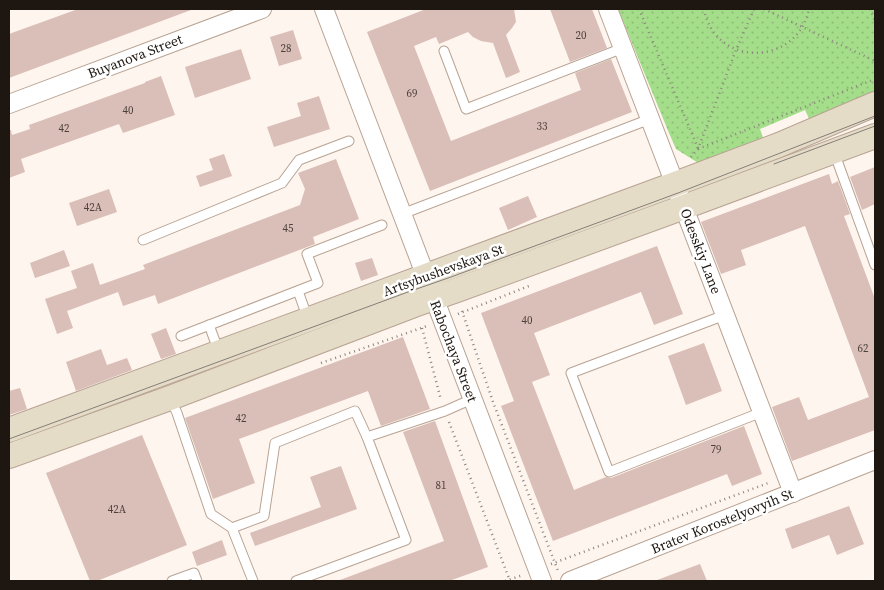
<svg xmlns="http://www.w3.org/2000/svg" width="884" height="590" font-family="'Source Serif 4',serif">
  <defs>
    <pattern id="park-dots" width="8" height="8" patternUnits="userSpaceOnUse" patternTransform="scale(1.25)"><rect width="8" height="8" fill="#a5de8a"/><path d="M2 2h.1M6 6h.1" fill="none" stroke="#8ebe76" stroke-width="1.8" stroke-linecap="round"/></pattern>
  </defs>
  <rect width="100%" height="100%" fill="#fef5ee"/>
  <!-- park -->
  <polygon fill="url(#park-dots)" points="618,9 875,9 875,98 811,123 805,110 760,129 765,143 703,166 676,149 669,133"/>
  <!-- building -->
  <g fill="#dabeb8">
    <polygon points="78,9 191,9 191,10 9,78 9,34"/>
    <polygon points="426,9 514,9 516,22 512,28 506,35 520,72 506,78 493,43 481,41 473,37 468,32 439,44 436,37 414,46 451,141 581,90 575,73 611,59 632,112 430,191 367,32"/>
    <polygon points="550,9 592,9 607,48 570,62"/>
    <polygon points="293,30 302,59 279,66 270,37"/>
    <polygon points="241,49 251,79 195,98 185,67"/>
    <polygon points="161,76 175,115 123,133 119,124 21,159 25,172 9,178 9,130 11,130 12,135 30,129 29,125 145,83 145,82"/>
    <polygon points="319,96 330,129 274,147 267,127 301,116 297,103"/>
    <polygon points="224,154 232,176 200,187 196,176 213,170 209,159"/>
    <polygon points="336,159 359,219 313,237 315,244 158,304 155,295 123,306 118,292 67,311 73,328 57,334 45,299 77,288 71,271 93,263 100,285 145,269 143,265 300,205 305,189 298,173"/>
    <polygon points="875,167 875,204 862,210 850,177"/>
    <polygon points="829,174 832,184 838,181 850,214 844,216 875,299 875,430 792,461 772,407 799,397 808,420 869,397 805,226 741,250 746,265 721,274 701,222"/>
    <polygon points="109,189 117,212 77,226 69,203"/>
    <polygon points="528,196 537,217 508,230 499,208"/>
    <polygon points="657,246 683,314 654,325 641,292 534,333 550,375 532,382 574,490 606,477 611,478 744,426 762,474 732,486 727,474 553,541 501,406 514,401 481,313"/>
    <polygon points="64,250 70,266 35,278 30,263"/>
    <polygon points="372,258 378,275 361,281 355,263"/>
    <polygon points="166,328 176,354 161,359 151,334"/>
    <polygon points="403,337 430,409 381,426 368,391 239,439 255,483 213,499 185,418"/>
    <polygon points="704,343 722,391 686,405 668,356"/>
    <polygon points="101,349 107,365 127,358 132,370 76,391 66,362"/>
    <polygon points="20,388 27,409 9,415 9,391"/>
    <polygon points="435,421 488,567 449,581 341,581 340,580 444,541 403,432"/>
    <polygon points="142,435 187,545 97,581 90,581 46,473"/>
    <polygon points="341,466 357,509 255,546 250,533 321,507 310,477"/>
    <polygon points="849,506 864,544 837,555 829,535 792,549 785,529"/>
    <polygon points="222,540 227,555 197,566 192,552"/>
    <polygon points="700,564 707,581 657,581 657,580"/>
  </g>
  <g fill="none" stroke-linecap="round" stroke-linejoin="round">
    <!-- service casing -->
    <g stroke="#b8a393" stroke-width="11">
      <g id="service">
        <polyline points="444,51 466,109 623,48"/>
        <polyline points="834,152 875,265"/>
        <polyline points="402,214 650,119"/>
        <polyline points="143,240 282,183 299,160 349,141"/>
        <polyline points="298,291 308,319"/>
        <polyline points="725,315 571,373 609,472 762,412"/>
        <polyline points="209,325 219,352"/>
        <polyline points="181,336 318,283 307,254 382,225"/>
        <polyline points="170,398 177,413 211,514 232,528 253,581"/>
        <polyline points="232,528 264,516 275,443 355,411 367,437"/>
        <polyline points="172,581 194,573 197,581"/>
        <polyline points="296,581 406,540 367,437 445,411 472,399"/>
      </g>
    </g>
    <!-- minor casing -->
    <g stroke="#b8a393" stroke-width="20">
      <g id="minor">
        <polyline points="324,9 542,581"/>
        <polyline points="608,9 793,493"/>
        <polyline points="9,104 262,9"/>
        <polyline points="570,581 875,460"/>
      </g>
    </g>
    <!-- secondary casing -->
    <g stroke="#b8a393" stroke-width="26">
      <g id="secondary">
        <polyline points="9,430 675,184 779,145 875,104"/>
        <polyline points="9,456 170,398 414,305 457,290 684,207 875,136"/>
      </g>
    </g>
    <!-- path -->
    <g stroke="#8c847d" stroke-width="2.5" stroke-dasharray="1 4" stroke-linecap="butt">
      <polyline points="639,9 698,148"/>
      <path d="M704,9c11,59 93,58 105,0"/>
      <polyline points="764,9 875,61"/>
      <polyline points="870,9 875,21"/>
      <polyline points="698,149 875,79"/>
      <polyline points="691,157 698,149 736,50 754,9"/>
      <polyline points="462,311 493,402 558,571"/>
      <polyline points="458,314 529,286"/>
      <polyline points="422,328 441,400"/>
      <polyline points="321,363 427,326"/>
      <polyline points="449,422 510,581"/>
      <polyline points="551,564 771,482"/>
      <polyline points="505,581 523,575"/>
    </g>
    <!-- service -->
    <use href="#service" stroke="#fff" stroke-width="9"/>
    <!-- minor -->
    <use href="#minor" stroke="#fff" stroke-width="18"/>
    <!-- secondary -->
    <use href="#secondary" stroke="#e5dcc8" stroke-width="24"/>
    <!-- tram -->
    <g stroke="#867e78" stroke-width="1">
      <polyline points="774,164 875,126"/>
      <polyline points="9,439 408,292 451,277 678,193 875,116"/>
    </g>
  </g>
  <g text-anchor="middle" stroke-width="5" stroke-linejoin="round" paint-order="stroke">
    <!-- number labels -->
    <g font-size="11" fill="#4d413b">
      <text x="581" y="39">20</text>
      <text x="286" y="52">28</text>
      <text x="412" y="97">69</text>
      <text x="128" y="114">40</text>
      <text x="542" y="130">33</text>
      <text x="64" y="132">42</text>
      <text x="93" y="211">42А</text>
      <text x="288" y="232">45</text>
      <text x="527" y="324">40</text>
      <text x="863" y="352">62</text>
      <text x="241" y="422">42</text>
      <text x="716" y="453">79</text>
      <text x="441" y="489">81</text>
      <text x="117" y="513">42А</text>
    </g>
    <!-- street labels -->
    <g font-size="14" fill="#1e1711" stroke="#fff">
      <text transform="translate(135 56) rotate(-21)" y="5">Buyanova Street</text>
      <text transform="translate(701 251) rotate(69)" y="5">Odesskiy Lane</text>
      <text transform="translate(443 270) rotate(-20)" y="5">Artsybushevskaya St</text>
      <text transform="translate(454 351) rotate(69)" y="5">Rabochaya Street</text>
      <text transform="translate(722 521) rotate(-22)" y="5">Bratev Korostelyovyih St</text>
    </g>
  </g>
  <!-- border -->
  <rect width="884" height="590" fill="none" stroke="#1e1711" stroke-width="20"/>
</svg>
